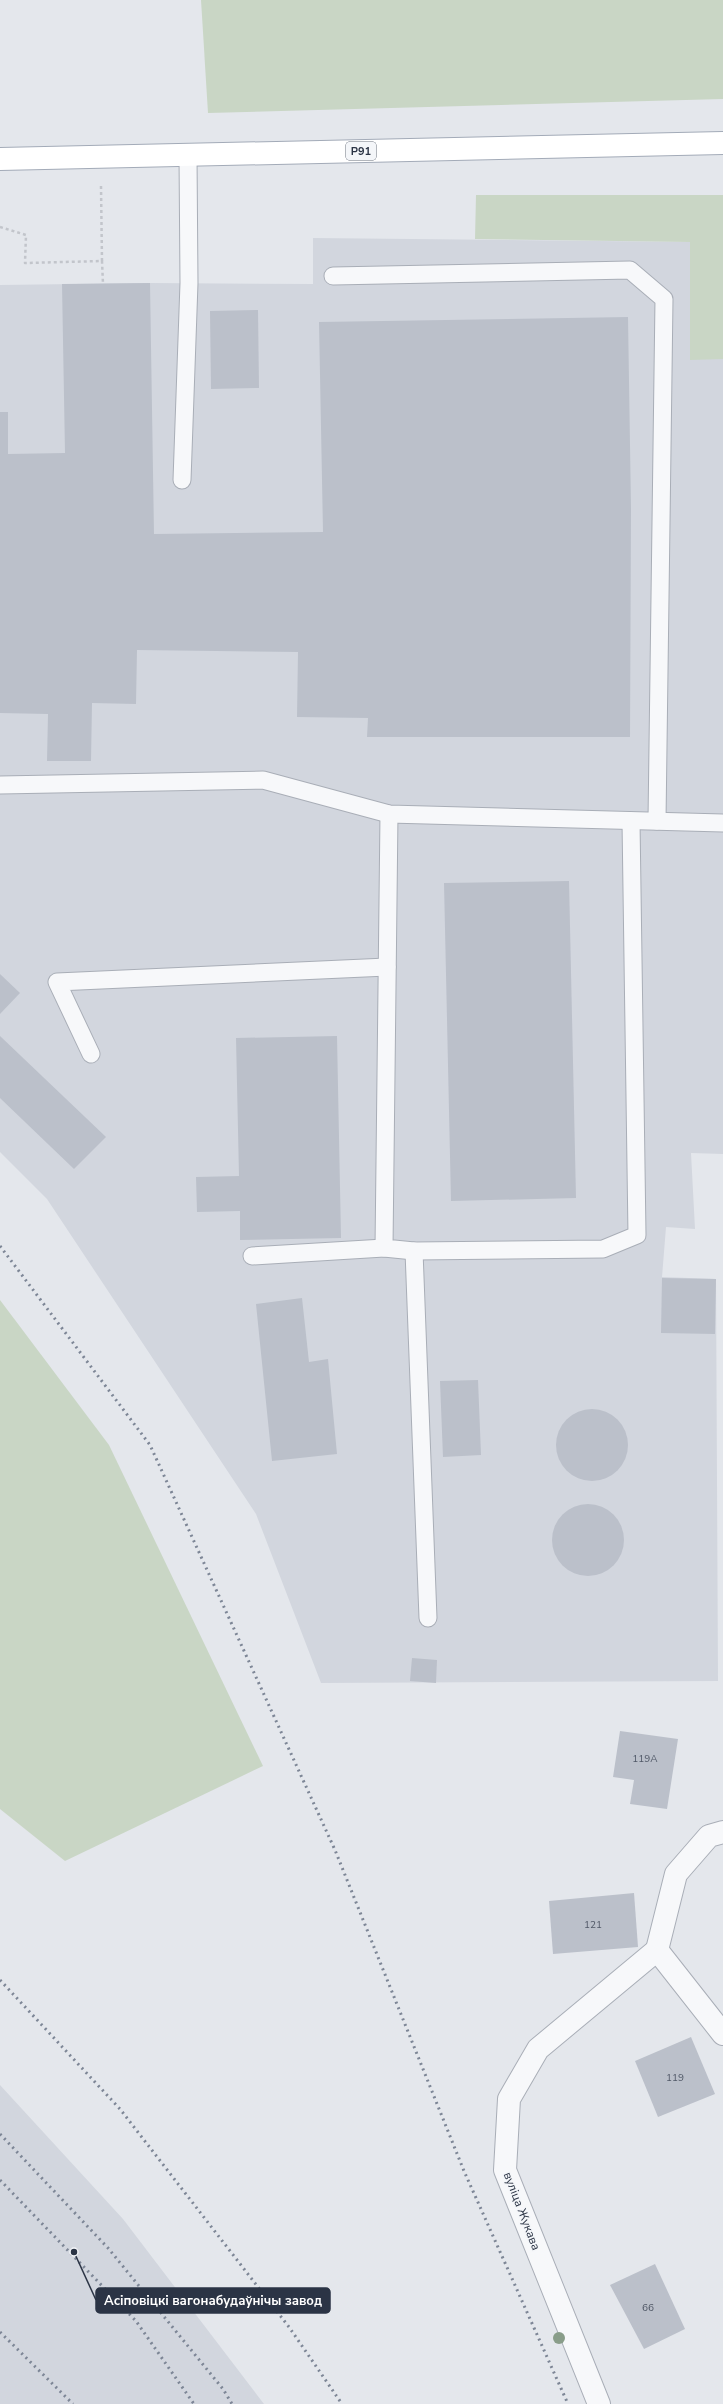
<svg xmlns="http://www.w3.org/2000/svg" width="723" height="2404" font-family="'Nunito Sans',sans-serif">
  <rect width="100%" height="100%" fill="#e4e7ec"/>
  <!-- built -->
  <g fill="#d2d6de">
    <polygon points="313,238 690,242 690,359 723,359 723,1154 691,1153 695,1229 666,1227 662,1277 716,1279 718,1681 321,1683 256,1514 47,1199 0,1152 0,285 150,283 313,284"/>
    <polygon points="0,2085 123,2219 264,2404 0,2404"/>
  </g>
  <!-- green -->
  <g fill="#c9d6c5">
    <polygon points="201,0 723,0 723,99 208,113"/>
    <polygon points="476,195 723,195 723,359 690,360 690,242 475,239"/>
    <polygon points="0,1300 109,1445 263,1766 65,1861 0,1809"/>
  </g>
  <!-- building -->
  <g fill="#bbc0ca">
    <polygon points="150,283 154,534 323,532 319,322 628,317 631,509 630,737 367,737 368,718 297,717 298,652 137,650 136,704 92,703 91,761 47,761 48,714 0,713 0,412 8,412 8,454 65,453 62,284"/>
    <polygon points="258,310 259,388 211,389 210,311"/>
    <polygon points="569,881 576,1198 451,1201 444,883"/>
    <polygon points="0,974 20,993 0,1014"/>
    <polygon points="0,1036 106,1137 74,1169 0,1098"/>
    <polygon points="337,1036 341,1238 240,1240 240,1211 197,1212 196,1177 239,1176 236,1038"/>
    <polygon points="662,1278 716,1279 715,1334 661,1333"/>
    <polygon points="302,1298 309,1362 328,1359 337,1454 272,1461 256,1304"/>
    <polygon points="478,1380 481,1455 443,1457 440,1381"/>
    <circle cx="592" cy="1445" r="36"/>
    <circle cx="588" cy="1540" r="36"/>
    <polygon points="412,1658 437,1660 436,1683 410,1681"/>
    <polygon points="620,1731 678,1739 667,1809 630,1804 634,1780 613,1777"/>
    <polygon points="634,1893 638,1947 553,1954 549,1901"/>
    <polygon points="691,2037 715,2094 658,2117 635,2061"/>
    <polygon points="655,2264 685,2329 644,2349 610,2285"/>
  </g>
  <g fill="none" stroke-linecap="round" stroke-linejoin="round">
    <!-- service casing -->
    <g stroke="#a9aeb7" stroke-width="19">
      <g id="service">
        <polyline points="333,276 630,270 664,299 657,821"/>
        <polyline points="182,480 189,283 188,155"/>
        <polyline points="0,785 263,780 389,814 723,823"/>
        <polyline points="389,814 384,1248 414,1251 603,1249 637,1235 631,821"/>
        <polyline points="91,1054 57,982 387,967"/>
        <polyline points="414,1251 428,1618"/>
        <polyline points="252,1256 384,1248"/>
      </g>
    </g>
    <!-- minor casing -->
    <g stroke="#a9aeb7" stroke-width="24">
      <g id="minor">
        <polyline points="723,1832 709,1836 676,1874 657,1950 723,2034"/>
        <polyline points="599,2404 505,2170 509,2099 538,2049 657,1950"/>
      </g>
    </g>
    <!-- primary casing -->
    <g stroke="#a3abb8" stroke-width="24">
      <polyline id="primary" points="0,159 723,143"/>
    </g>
    <!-- path -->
    <g stroke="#c2c5cb" stroke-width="2.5" stroke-dasharray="3 3" stroke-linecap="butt">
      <polyline points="101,186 102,261"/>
      <polyline points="0,227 26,235 25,263 102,261 103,284"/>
    </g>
    <!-- service -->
    <use href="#service" stroke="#f7f8fa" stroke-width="17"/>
    <!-- minor -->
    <use href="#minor" stroke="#f7f8fa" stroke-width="22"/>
    <!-- primary -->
    <use href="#primary" stroke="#fff" stroke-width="22"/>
    <!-- rail -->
    <g stroke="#7d8696" stroke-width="3" stroke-dasharray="2 4" stroke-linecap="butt">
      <polyline points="0,1246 150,1445 335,1850 464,2171 568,2404"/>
      <polyline points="0,1980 120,2109 289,2327 342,2404"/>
      <polyline points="0,2134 108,2248 223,2389 232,2404"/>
      <polyline points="0,2180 136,2321 194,2404"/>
      <polyline points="0,2332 73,2404"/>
    </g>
  </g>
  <!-- trees -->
  <circle fill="#899d89" cx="559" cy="2338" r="6"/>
  <g text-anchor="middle" stroke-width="3" stroke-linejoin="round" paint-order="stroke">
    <!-- number labels -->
    <g font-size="10" fill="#4f5766">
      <text x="645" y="1762">119А</text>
      <text x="593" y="1928">121</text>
      <text x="675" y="2081">119</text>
      <text x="648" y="2311">66</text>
    </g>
    <!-- shield labels -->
    <rect fill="#f4f6f9" stroke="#676e7b" stroke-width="1" x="346" y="142" width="30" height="18" rx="3"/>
    <g font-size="11" font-weight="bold" fill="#2b3445">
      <text x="361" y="155">Р91</text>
    </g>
    <!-- street labels -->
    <g font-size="12" fill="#2b3445" stroke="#f4f6f9">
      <text transform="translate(522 2211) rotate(69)" y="4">вуліца Жукава</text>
    </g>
  </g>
  <!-- callouts -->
  <path fill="none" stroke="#2b3445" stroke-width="1.5" d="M74 2252L96 2300"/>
  <circle fill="#2b3445" stroke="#f4f6f9" stroke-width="1.5" cx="74" cy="2252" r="4"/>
  <rect fill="#2b3445" stroke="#2b3445" stroke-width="1.5" x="96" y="2288" width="234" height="25" rx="4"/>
  <g font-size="13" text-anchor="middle" font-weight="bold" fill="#fff">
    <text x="213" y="2305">Асіповіцкі вагонабудаўнічы завод</text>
  </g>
</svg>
